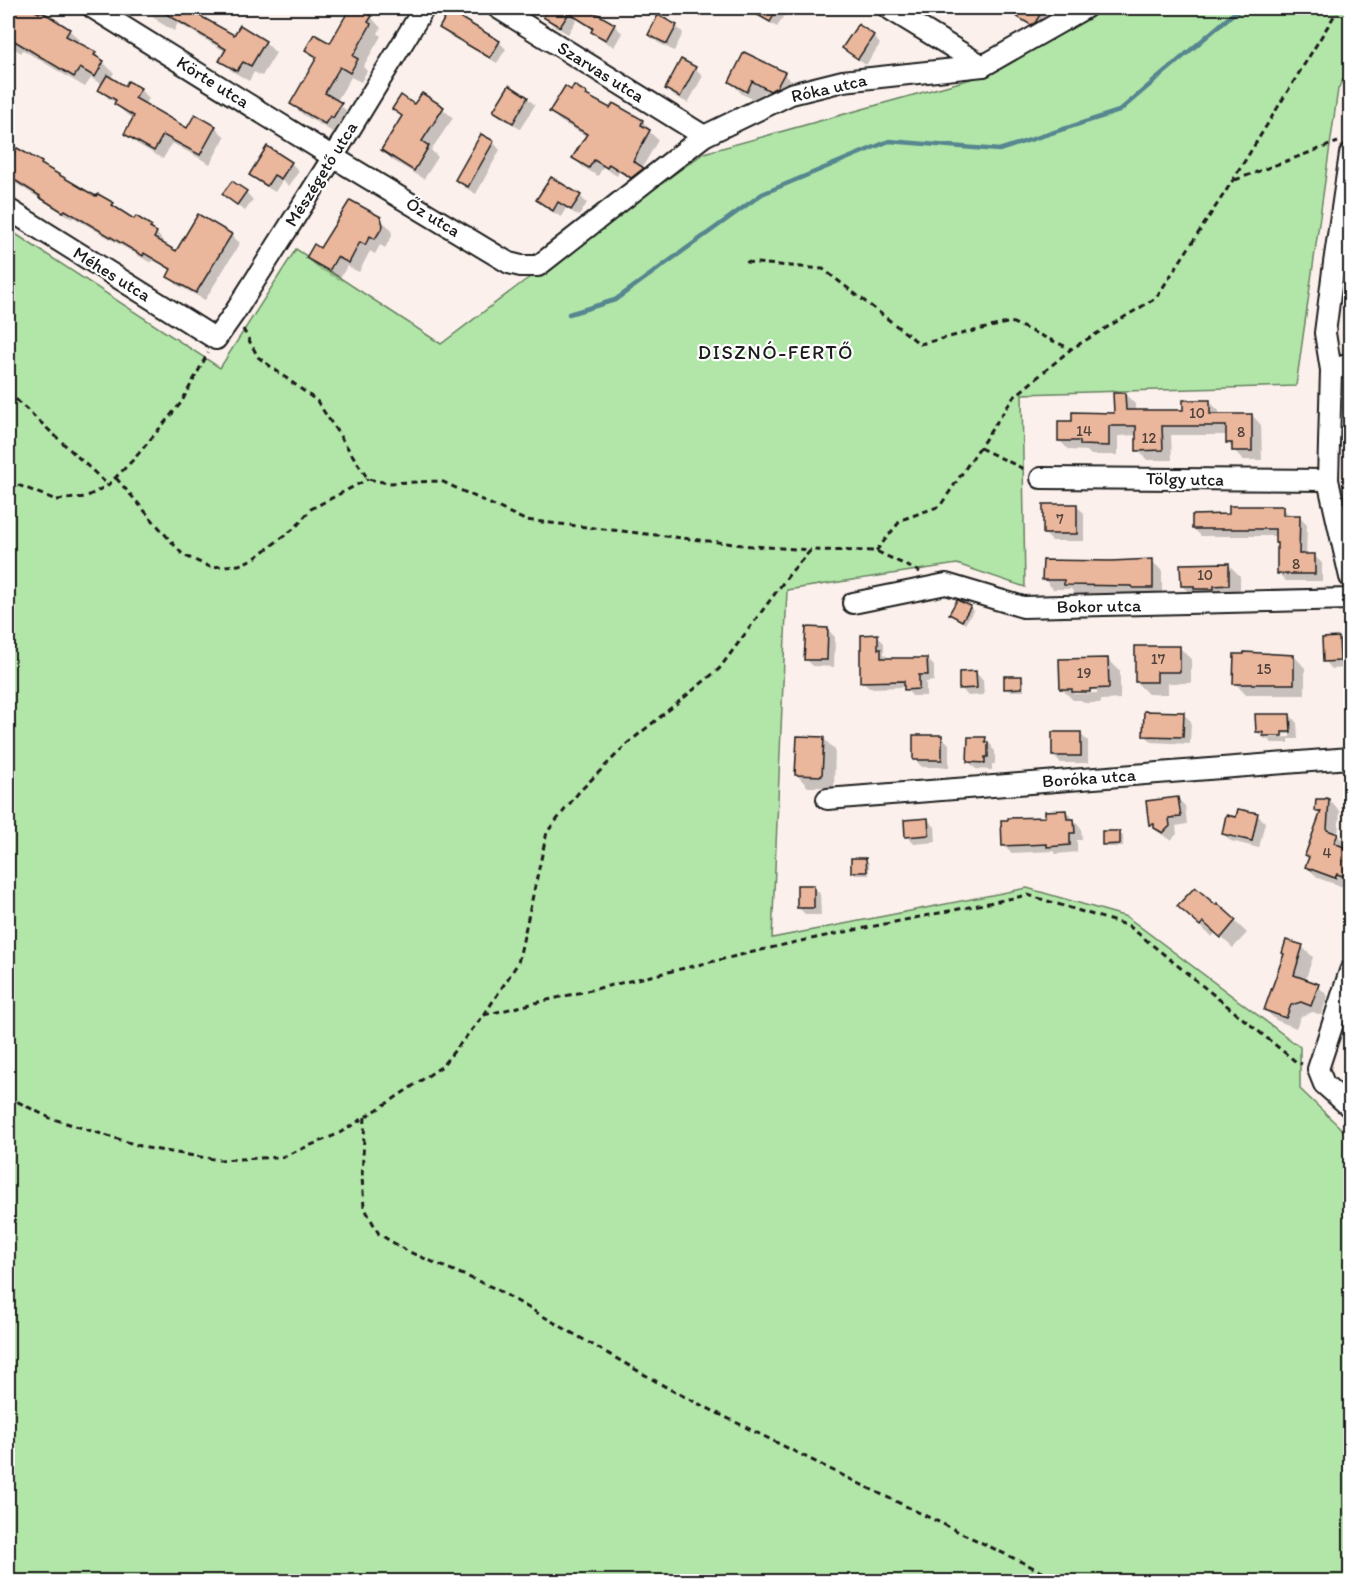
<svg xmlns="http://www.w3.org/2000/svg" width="1358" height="1589" font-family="Itim,sans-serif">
  <rect width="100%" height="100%" fill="#fbf0eb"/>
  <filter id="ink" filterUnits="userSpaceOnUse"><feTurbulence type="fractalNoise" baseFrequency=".0167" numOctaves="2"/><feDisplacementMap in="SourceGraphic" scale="12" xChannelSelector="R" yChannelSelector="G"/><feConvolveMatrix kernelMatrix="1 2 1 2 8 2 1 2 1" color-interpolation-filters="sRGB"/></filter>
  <g filter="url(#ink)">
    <!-- green -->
    <polygon fill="#b2e6a8" stroke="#678162" stroke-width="1.5" points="1107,8 1350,8 1350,66 1338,89 1296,386 1022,394 1025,587 957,564 787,590 772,938 1027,888 1127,917 1300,1047 1300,1089 1350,1137 1350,1581 8,1581 8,229 220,368 296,249 441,344 523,282 704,153 989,74"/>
    <!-- shadow -->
    <g fill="#0003" fill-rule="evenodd">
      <polygon points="8,8 27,8 39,15 69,30 80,40 78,44 95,54 114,73 110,79 126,88 140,89 149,98 145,105 188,130 196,116 216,128 225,137 210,164 172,143 163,159 136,143 126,134 135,119 125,113 116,104 117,103 109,99 100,89 103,85 91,78 85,87 23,50 21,53 8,44"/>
      <polygon points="150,8 199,8 203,12 200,17 235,37 265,42 276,53 262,76 254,72 249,81 232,71 221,60 226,52 178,23 174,31 159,22 148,11"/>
      <polygon points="351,8 354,8 371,17 381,28 378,33 381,36 363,67 367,71 361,82 351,77 336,102 352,115 336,134 302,114 292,103 317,60 307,50 330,45"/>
      <polygon points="551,8 588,8 614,25 622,33 614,47 601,39 593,32 594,30 577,19 568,34 553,25 545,17"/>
      <polygon points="742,8 778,8 785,14 777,27"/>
      <polygon points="983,8 994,8 991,12"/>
      <polygon points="1019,8 1055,8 1042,30 1040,31 1022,21 1015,14"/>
      <polygon points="676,26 683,33 674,51 657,42 650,34"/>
      <polygon points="441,28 499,42 506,49 497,63 448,35"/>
      <polygon points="873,36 880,44 866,65 851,55 844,48"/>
      <polygon points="681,61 695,68 703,76 688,103 674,96 667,88"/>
      <polygon points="784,74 795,85 783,102 764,92 759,102 742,94 731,82"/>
      <polygon points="572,92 586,94 591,99 611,110 642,121 651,130 650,132 658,140 642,168 652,177 641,186 619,172 617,176 603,167 598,176 583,167 574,158 588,137 560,121 551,112"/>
      <polygon points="422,95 443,109 453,118 431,150 438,157 424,179 392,160 383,150 403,118 394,109 415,106"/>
      <polygon points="527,98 535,105 520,129 502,118 494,111"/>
      <polygon points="493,142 500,150 476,194 464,187 457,180"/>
      <polygon points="18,150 41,163 47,170 97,198 98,196 113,204 120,212 135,221 151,227 164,242 163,245 177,253 199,216 231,235 240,243 205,300 177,285 169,276 172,271 153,260 151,263 73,217 72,219 12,181 8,176 8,167"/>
      <polygon points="291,163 299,171 289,186 282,181 275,192 258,182 251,174"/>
      <polygon points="246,192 253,200 245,211 224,194"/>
      <polygon points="580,196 587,203 579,216 566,208 561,217 546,208 538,200"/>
      <polygon points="380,219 391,229 392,236 385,248 380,245 375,254 370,251 359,272 347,266 339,280 317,268 308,258"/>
      <polygon points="1346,310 1350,311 1350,343 1342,336"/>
      <polygon points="1125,394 1135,404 1135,412 1185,411 1209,401 1219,411 1219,415 1252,415 1261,425 1262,460 1243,460 1227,442 1227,435 1171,435 1172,460 1147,460 1138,450 1137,435 1118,436 1118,455 1091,455 1087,451 1069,450 1060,441 1073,423 1115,414"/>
      <polygon points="1076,506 1084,513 1084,541 1052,541 1045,534"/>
      <polygon points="1282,508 1290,515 1299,516 1307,524 1306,556 1314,556 1322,563 1322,581 1286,581 1279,574 1279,545 1276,542 1276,536 1201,536 1194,529 1230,516"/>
      <polygon points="1152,561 1162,571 1162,597 1141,595 1075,594 1071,589 1053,589 1044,579"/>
      <polygon points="1228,564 1240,576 1240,596 1194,597 1182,586"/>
      <polygon points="970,607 973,611 965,624 950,614"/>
      <polygon points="827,629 835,637 834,667 813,666 806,659"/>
      <polygon points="877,636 884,643 884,654 887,657 887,660 927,659 934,666 934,681 926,682 926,696 912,696 905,687 869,688 862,681"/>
      <polygon points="1338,638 1346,646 1346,656 1350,655 1350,674 1346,668 1332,669 1325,661"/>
      <polygon points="1180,648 1191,659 1191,683 1168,683 1168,694 1148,694 1136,682"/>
      <polygon points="1294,656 1305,668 1305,695 1246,695 1235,683"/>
      <path d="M1108,659l12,12v28l-19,1v3h-16l-4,-3h-8l-12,-12zM1097,690v3l-23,1 -3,-3z"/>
      <polygon points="976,673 983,680 984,695 968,696 961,688"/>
      <polygon points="1021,677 1024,681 1024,691 1009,691 1005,688"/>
      <polygon points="1183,714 1191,721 1190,744 1152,742 1145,735"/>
      <path d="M1290,715l7,8 1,16h-9v4h-17l-4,-4h-3l-8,-7zM1290,734v3l-23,1 -3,-3z"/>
      <polygon points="1080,734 1088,741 1088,763 1061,763 1053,756"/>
      <polygon points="941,736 949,744 949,767 922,767 915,760"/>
      <polygon points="824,739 835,750 834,787 808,787 797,775"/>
      <polygon points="985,739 992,746 992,748 995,751 995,764 992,764 992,770 976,769 969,762"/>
      <polygon points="1177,798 1185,806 1187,824 1176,826 1177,834 1171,840 1158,832 1151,824"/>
      <polygon points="1329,800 1340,811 1338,836 1348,846 1346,851 1350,855 1350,885 1348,883 1346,888 1318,878 1307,867 1310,859 1306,855 1321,815 1316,811"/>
      <polygon points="1066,811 1081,828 1082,840 1077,840 1077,852 1056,854 1054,851 1011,853 1003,845 1047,818"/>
      <polygon points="1257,815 1265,822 1259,848 1231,841 1223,834 1237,819"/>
      <polygon points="927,819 935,827 936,842 914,844 907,836"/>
      <polygon points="1119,833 1123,836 1123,847 1107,847 1104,844"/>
      <polygon points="866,860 869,863 869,875 856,875 853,871"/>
      <polygon points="813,886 820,894 821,915 806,915 799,908"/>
      <polygon points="1218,905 1247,933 1233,948 1216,932 1212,937 1191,918"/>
      <polygon points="1302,947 1313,957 1305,981 1318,986 1328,996 1321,1015 1313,1012 1301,1016 1296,1028 1276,1020 1265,1010"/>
    </g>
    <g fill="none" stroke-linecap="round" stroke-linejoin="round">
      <!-- stream -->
      <polyline stroke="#57868f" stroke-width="4.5" points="569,314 615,300 762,194 889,141 999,150 1119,111 1233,14 1243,8"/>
    </g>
    <!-- building -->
    <g fill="#eab69c" stroke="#1c1c1c" stroke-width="1.5">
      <polygon points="8,8 30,8 39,13 41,11 70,29 66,36 96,52 94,55 104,61 95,77 80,68 74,77 8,37"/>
      <polygon points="156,8 186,8 234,35 240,25 266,41 251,66 243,62 237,71 219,61 226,49"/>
      <polygon points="350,8 357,8 372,16 368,22 371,24 353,56 358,59 350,73 340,67 325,93 342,103 333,118 330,116 325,124 290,104 317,57 305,50 314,34 330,43"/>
      <polygon points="549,8 587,8 615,24 606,40 591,32 593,28 569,13 560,27 543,17"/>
      <polygon points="746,8 778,8 770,22"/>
      <polygon points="1002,8 1044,8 1035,23 1031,25"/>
      <polygon points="449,11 500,41 490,58 439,28"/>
      <polygon points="658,15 677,25 667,44 648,35"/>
      <polygon points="858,24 874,35 858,59 842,48"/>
      <polygon points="744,52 785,72 777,87 770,91 752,81 747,92 729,82"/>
      <polygon points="681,59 696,67 680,97 665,89"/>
      <polygon points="107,75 125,86 128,81 141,88 135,98 187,128 195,114 216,126 200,155 163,135 154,151 124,134 134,116 114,104 116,100 98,90"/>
      <polygon points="509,85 528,97 513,123 493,111"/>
      <polygon points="574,85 587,93 586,95 610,108 613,103 643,120 641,125 650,130 633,161 644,168 631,178 609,164 607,168 594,160 589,168 572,158 587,134 549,112 565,86 571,90"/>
      <polygon points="422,93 444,107 422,141 429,146 414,171 381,150 402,116 392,109 401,95 414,104"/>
      <polygon points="481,134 494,141 468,187 455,180"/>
      <polygon points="267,146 292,162 281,179 274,175 267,186 249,175"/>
      <polygon points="17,148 42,162 41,164 90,193 96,196 98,194 114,203 112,205 134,219 136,216 152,226 150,228 157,232 154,238 176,251 198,214 232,234 196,293 167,277 171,269 144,253 143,256 65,210 63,212 39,197 40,196 8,176 8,164"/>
      <polygon points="551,177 581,195 571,210 558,202 553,211 536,200"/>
      <polygon points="232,181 247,191 237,205 222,194"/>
      <polygon points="350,200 381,217 383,226 375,239 370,236 365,245 360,242 349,263 337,257 329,271 306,258 314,244 320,248"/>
      <polygon points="1113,393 1125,393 1126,410 1183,410 1183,400 1210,400 1210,414 1252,414 1252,451 1232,451 1232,443 1226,443 1226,426 1162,426 1163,450 1136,451 1136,426 1109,426 1109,446 1080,445 1080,441 1058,441 1058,421 1072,421 1072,412 1114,413"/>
      <rect x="1043" y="504" width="34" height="30"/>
      <polygon points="1229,506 1283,506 1283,515 1300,515 1299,554 1315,554 1315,574 1277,574 1277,543 1275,543 1275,529 1192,529 1192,515 1229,514"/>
      <polygon points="1153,559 1153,588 1133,588 1132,586 1064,585 1064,580 1042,580 1043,560 1111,561"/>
      <polygon points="1229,563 1229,585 1214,586 1214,589 1194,589 1194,586 1181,586 1180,564"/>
      <polygon points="957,600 971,606 962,621 949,614"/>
      <polygon points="806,627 828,628 827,660 804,660"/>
      <polygon points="878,634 878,649 881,649 881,658 927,658 928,675 919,675 919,689 904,690 904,681 860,682 860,649 861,649 861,635"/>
      <polygon points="1339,637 1340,661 1323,662 1322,638"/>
      <polygon points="1135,646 1180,646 1180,672 1157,672 1157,682 1135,682"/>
      <polygon points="1244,652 1294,655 1294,684 1233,684 1234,654 1244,654"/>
      <polygon points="1108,658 1109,688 1090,689 1090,692 1072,692 1072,689 1060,689 1059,659"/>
      <polygon points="976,671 977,688 959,689 959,672"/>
      <polygon points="1004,676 1022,676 1022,688 1004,689"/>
      <polygon points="1144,711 1184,712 1183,737 1143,736"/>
      <polygon points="1255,714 1290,714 1291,732 1282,732 1282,736 1263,736 1263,732 1256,732"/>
      <rect x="1052" y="732" width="29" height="24"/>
      <rect x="913" y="735" width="29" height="25"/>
      <polygon points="797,736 824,737 822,776 795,775"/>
      <polygon points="968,737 986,737 985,742 988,742 988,757 985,757 985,763 967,762"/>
      <polygon points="1178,797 1181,817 1169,818 1170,826 1163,833 1154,828 1154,824 1149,825 1146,801"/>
      <polygon points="1326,798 1329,799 1327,830 1338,834 1334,843 1344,847 1344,849 1349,851 1346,861 1348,862 1343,876 1337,874 1335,878 1305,867 1309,857 1305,855 1321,811 1315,811 1316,799 1325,799"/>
      <polygon points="1238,809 1258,813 1252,841 1222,834 1226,815 1236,817"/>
      <polygon points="1066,810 1067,819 1074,819 1075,833 1070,833 1070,845 1047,847 1047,844 1002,846 1001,820 1008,820 1008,818 1045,817 1045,811"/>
      <polygon points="928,818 929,835 905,837 904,820"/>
      <polygon points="1102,831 1120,831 1120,844 1102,845"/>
      <polygon points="851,858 866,858 867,872 851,872"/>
      <rect x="797" y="885" width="17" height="23"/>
      <polygon points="1195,887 1216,905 1217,903 1236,920 1221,938 1203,922 1200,926 1177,906"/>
      <polygon points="1286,940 1303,945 1294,975 1319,984 1311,1006 1301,1002 1291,1005 1286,1018 1264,1010 1284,954 1282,953"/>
    </g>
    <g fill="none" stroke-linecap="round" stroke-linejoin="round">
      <!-- minor casing -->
      <g stroke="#1c1c1c" stroke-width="24">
        <g id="minor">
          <polyline points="93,8 333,157 509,263 521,266 538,266 704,136 791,94 843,81 983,66 1085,8"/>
          <polyline points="498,8 704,136"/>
          <polyline points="888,8 983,66"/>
          <polyline points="1350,154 1334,263 1325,333 1331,370 1328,480 1350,577"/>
          <polyline points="8,209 216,339 235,312 333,157 424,8"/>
          <polyline points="1331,370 1350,364"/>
          <polyline points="1041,478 1328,480"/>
          <polyline points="853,603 946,584 1023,607 1350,599"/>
          <polyline points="827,799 1350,758"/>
          <polyline points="1350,971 1318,1069 1324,1084 1350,1107"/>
        </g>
      </g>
      <!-- path -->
      <g stroke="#1c1c1c" stroke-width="3" stroke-dasharray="6 4.5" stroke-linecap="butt">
        <polyline points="1235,180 1338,142"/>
        <polyline points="746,262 823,269 920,344 1011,322 1071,349"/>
        <polyline points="243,329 258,357 317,401 368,479 388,483 441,481 525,520 752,546 811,550"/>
        <polyline points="8,392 108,485"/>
        <polyline points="980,448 1026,470"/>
        <polyline points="116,478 183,555 210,567 239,565 255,558 296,527 311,509 368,479"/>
        <polyline points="8,481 56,500 86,497 108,485 134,459 181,403 208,353"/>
        <polyline points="876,551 901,520 940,506 1013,398 1071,349 1156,298 1233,180 1339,8"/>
        <polyline points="484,1015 796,942 1028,895 1129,926 1295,1061 1302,1064"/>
        <polyline points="8,1097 50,1118 147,1148 219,1160 282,1157 338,1134 389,1102 441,1067 484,1015 518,963 547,832 579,792 628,743 719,669 791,572 811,550 876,551 920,572"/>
        <polyline points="365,1117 362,1177 364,1207 379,1234 407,1251 494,1288 673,1391 864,1486 1063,1582"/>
      </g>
      <!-- minor -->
      <use href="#minor" stroke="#fff" stroke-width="20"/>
    </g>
  </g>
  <g text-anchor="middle" stroke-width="4.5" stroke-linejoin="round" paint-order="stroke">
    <!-- number labels -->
    <g font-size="15" fill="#50423c">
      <text x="1197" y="418">10</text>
      <text x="1084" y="436">14</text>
      <text x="1241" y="437">8</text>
      <text x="1149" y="443">12</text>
      <text x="1060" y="524">7</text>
      <text x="1296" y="569">8</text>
      <text x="1205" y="580">10</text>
      <text x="1158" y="664">17</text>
      <text x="1264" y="674">15</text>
      <text x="1084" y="678">19</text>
      <text x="1327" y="858">4</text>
    </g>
    <!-- street labels -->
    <g font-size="18" fill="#1c1c1c" stroke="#fff">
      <text transform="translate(601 72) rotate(32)" y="6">Szarvas utca</text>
      <text transform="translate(213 82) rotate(32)" y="6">Körte utca</text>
      <text transform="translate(829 88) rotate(-13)" y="6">Róka utca</text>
      <text transform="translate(321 174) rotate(-58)" y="6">Mészégető utca</text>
      <text transform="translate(433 217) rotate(31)" y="6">Őz utca</text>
      <text transform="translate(112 274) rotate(32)" y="6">Méhes utca</text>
      <text transform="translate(1185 479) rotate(1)" y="6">Tölgy utca</text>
      <text transform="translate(1099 606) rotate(-1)" y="6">Bokor utca</text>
      <text transform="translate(1089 778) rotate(-4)" y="6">Boróka utca</text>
    </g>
    <!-- neighbourhood labels -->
    <g font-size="20" letter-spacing="1.5" fill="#1c1c1c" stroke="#fff">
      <text x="776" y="359">DISZNÓ-FERTŐ</text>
    </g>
  </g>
  <!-- margin -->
  <rect width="1358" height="1589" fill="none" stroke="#fff" stroke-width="30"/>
  <rect x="15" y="15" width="1328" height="1559" fill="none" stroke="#1c1c1c" stroke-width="2" filter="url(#ink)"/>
</svg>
